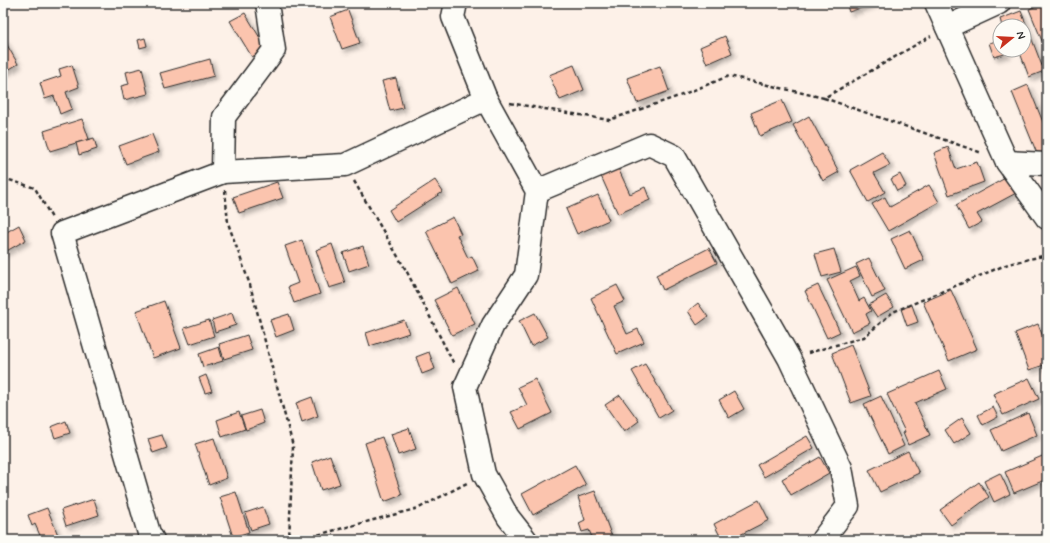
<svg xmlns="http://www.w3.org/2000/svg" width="1050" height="543" font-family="Mynerve,sans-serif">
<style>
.building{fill:#fbc4ae;stroke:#2b2b2b;filter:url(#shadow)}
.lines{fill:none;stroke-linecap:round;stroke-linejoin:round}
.minor-casing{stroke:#2b2b2b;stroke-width:25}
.path{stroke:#2b2b2b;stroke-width:2.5;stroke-dasharray:4 3;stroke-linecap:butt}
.minor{stroke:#fdfcf7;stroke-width:22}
</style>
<defs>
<filter id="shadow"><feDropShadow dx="3.5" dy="3.5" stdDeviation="2" flood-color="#0004"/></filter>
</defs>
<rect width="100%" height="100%" fill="#fdf1e8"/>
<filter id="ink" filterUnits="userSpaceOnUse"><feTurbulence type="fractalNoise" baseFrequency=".025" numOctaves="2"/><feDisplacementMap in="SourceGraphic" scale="8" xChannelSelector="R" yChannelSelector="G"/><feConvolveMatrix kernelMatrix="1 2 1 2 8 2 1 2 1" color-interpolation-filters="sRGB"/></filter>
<g filter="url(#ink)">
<g class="building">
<polygon points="846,3 875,3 849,12"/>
<polygon points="1044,3 1047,3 1047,53 1029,9"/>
<polygon points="348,10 360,43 342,49 330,17"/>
<polygon points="1021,11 1044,71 1029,77 1019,50 1024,50 1024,26 1002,26 1000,19"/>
<polygon points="245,13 266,48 252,57 230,21"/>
<polygon points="725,36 732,53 707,64 700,47"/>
<polygon points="3,38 18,64 3,73"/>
<polygon points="145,38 147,46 140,48 138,40"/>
<polygon points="1000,40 1000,50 1008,50 1008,53 994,57 989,43"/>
<polygon points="210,59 214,76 165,89 160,73"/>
<polygon points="72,65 79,87 66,92 72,109 60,114 54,96 45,99 40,83 61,76 59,69"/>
<polygon points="574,65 584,90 560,100 549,75"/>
<polygon points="660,66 669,91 637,103 627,78"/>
<polygon points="142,68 148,94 124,100 121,86 129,84 126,72"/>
<polygon points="396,78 403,108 390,111 382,81"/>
<polygon points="1028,85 1047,132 1047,152 1038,156 1012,92"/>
<polygon points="782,100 792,122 760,136 751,113"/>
<polygon points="809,116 839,172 823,181 793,125"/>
<polygon points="82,119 89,139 50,151 44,131"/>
<polygon points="152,134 159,152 126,164 119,146"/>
<polygon points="94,138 97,149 79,155 76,143"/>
<polygon points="948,147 956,169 977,162 984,182 949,195 934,153"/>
<polygon points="882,152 890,165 874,173 885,192 868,202 850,170"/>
<polygon points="618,168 630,194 645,187 650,200 618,214 601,176"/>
<polygon points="900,174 906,186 897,191 891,179"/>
<polygon points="1009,176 1018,192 977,214 982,222 969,229 956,205"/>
<polygon points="435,180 443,192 396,222 389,210"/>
<polygon points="277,182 283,198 239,213 233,197"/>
<polygon points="929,185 939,202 888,231 872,204 885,197 890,207"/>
<polygon points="598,195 609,220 577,234 566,209"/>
<polygon points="453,217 461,234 457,235 468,258 472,256 479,271 452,284 426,231"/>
<polygon points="19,225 26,240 3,253 3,234"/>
<polygon points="910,230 924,260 905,269 891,239"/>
<polygon points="302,240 320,294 294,303 288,287 298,283 285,246"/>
<polygon points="332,244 345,283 329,288 316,250"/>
<polygon points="363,246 369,264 349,271 343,253"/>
<polygon points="709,248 717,263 663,290 656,275"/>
<polygon points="834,249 841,272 822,277 815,254"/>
<polygon points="869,258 885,291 872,297 856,264"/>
<polygon points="856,267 860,276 850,281 859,301 864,298 871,311 866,314 870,323 852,332 827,280"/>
<polygon points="1047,284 1047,301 1041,286"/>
<polygon points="617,285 625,301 614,306 627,334 638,329 644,342 617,354 591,298"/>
<polygon points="818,285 840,332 827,338 805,291"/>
<polygon points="458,288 475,324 452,335 434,300"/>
<polygon points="951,290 977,349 949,361 923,302"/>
<polygon points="886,295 894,307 877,317 869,305"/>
<polygon points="164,301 181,348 153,358 136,311"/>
<polygon points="698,303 708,317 697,325 688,311"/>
<polygon points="912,305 918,322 907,326 901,309"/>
<polygon points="232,313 236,325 215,332 212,320"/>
<polygon points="535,313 548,337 531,346 519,321"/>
<polygon points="289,314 294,330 276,337 270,320"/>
<polygon points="209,320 214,336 190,344 184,328"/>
<polygon points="404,320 409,333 370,346 366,333"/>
<polygon points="1038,324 1043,337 1047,336 1047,364 1029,370 1015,333"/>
<polygon points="247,335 252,350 224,359 219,344"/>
<polygon points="851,345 871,396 851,403 832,353"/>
<polygon points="219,347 223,361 203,367 199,354"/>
<polygon points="429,352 435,369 422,374 416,357"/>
<polygon points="645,364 672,410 659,418 632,371"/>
<polygon points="939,371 947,389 915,403 930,435 908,445 903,433 905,432 887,394"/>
<polygon points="206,375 212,391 205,393 199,378"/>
<polygon points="1029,378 1039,399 1003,415 993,394"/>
<polygon points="535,379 552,413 520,429 511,412 527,405 518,387"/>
<polygon points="734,391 744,409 729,418 719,400"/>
<polygon points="620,395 639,421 624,432 605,405"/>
<polygon points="881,396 904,446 888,454 864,404"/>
<polygon points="312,397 318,416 302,422 296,403"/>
<polygon points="993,407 998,417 983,425 978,415"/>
<polygon points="260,410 264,423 246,430 241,416"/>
<polygon points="239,412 245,429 222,437 217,420"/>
<polygon points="1028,413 1037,435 1001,451 991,430"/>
<polygon points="962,418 971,433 954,444 945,430"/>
<polygon points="66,421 70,433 55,438 51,427"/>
<polygon points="409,428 416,449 398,455 391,434"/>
<polygon points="162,435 167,448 153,453 148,439"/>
<polygon points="807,436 814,448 764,477 757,465"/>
<polygon points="382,437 402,495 384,502 365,443"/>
<polygon points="214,438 227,478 209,485 195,444"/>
<polygon points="908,451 919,473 880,492 869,470"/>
<polygon points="1047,454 1047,479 1014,493 1005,472"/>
<polygon points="330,455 340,484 321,490 312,462"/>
<polygon points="820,457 829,473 791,495 782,479"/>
<polygon points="575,465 586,485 533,515 522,494"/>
<polygon points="1000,473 1010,494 994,502 984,481"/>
<polygon points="979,482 989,497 951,525 940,510"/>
<polygon points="595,491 613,540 593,540 589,530 582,532 579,523 585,520 578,497"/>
<polygon points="236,492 249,532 233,537 220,497"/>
<polygon points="94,499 99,515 66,526 61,510"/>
<polygon points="759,500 769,520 730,540 722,540 714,524"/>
<polygon points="263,507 269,524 251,530 245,513"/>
<polygon points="47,508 60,540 42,540 35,524 32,526 28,515"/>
</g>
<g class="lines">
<g class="minor-casing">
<g id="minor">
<polyline points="456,3 453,17 486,99 537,191 526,275 493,325 465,387 484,474 508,517 526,540"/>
<polyline points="936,3 1007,162 1047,218"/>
<polyline points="947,27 999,3"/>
<polyline points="1007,162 1047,164"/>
<polyline points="223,172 224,117 274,50 267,3"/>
<polyline points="537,191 649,144 674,156 789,358 841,468 848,506 822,540"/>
<polyline points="153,540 149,533 62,233 223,172 345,165 486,99"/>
</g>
</g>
<g class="path">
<polyline points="824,98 982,153"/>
<polyline points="510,103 609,120 679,96 729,76 824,98 931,36"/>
<polyline points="3,178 35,188 52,218"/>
<polyline points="354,181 407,272 454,364"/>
<polyline points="225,190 228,223 250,285 293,446 289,540"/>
<polyline points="808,353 864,337 893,312 1008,264 1047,255"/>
<polyline points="123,540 131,538"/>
<polyline points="298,540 419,508 467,483"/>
</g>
<use href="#minor" class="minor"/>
</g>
</g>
<rect width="1050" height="543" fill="none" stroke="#fdfcf7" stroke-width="16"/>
<rect x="8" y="8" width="1034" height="527" fill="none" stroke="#2b2b2b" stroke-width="1.5" filter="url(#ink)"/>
<g transform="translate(1012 38) rotate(72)"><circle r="19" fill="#fdfcf7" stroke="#a9a8a5"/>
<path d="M0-3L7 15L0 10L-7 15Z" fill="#c8321e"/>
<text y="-6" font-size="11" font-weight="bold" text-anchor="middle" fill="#2b2b2b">N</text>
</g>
</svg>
